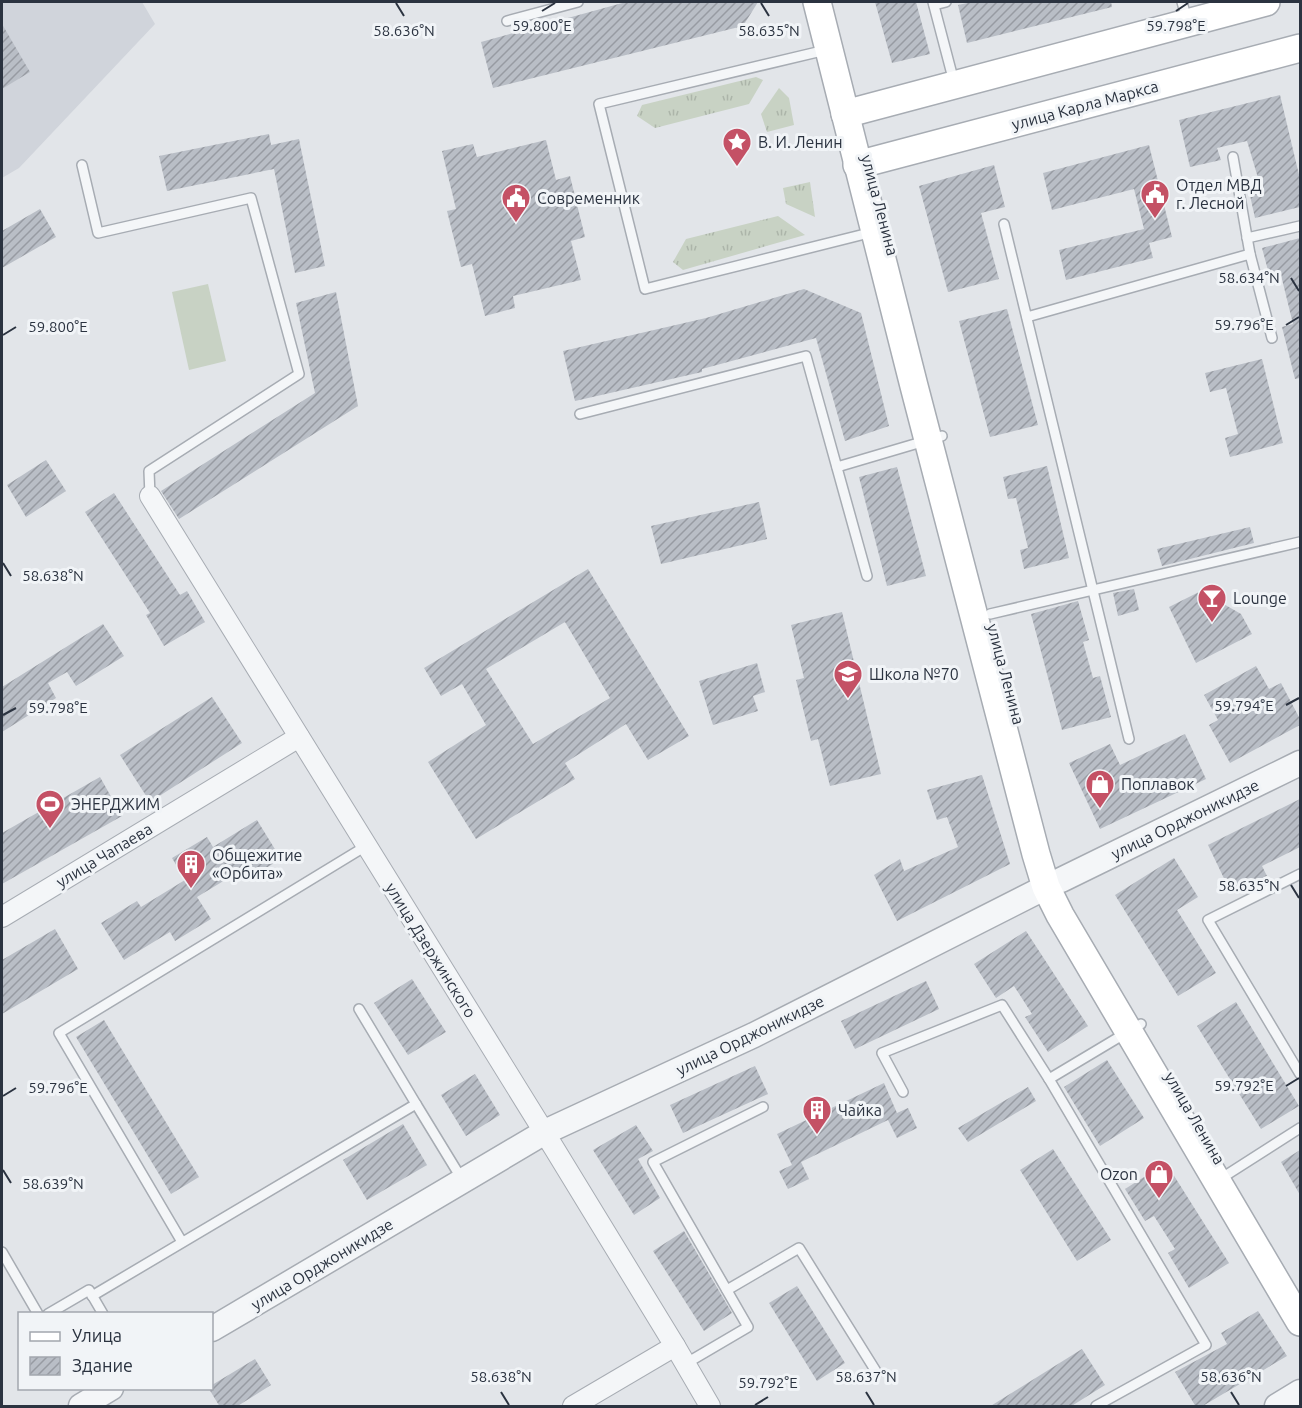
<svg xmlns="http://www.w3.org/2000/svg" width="1302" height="1408" font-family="Ubuntu,sans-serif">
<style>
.built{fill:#d0d4db}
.grass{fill:url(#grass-tufts)}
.green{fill:#c8d2c4}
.building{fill:url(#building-hatch);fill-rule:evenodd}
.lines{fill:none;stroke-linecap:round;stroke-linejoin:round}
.service-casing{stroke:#a7acb3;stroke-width:12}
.minor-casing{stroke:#a7acb3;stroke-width:22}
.tertiary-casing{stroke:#a7acb3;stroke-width:27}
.secondary-casing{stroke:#a7acb3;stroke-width:30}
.service{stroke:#f4f6f8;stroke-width:9}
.minor{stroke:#f4f6f8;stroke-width:20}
.tertiary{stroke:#f4f6f8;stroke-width:24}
.secondary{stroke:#fff;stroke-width:27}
.ticks{fill:none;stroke:#2b3340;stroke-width:2}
.labels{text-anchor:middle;stroke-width:6;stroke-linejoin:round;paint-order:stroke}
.street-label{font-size:16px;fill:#2b3340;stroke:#f1f4f7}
.poi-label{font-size:16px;fill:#2b3340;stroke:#f1f4f7;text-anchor:start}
.ticks-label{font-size:15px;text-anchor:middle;fill:#2b3340;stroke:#f1f4f7;stroke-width:6;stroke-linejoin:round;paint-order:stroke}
</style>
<defs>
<pattern id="grass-tufts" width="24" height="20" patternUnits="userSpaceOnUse" patternTransform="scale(1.5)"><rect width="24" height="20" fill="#c8d2c4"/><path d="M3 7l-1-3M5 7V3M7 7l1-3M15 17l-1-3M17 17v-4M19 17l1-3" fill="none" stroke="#acb5a9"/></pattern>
<pattern id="building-hatch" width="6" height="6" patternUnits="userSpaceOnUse" patternTransform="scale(1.5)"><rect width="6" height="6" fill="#b9bec6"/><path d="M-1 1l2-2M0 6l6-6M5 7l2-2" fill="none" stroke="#979ba2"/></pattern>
</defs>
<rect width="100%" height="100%" fill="#e2e5e9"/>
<polygon class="built" points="2,2 142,2 155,24 19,168 2,178"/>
<g class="grass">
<polygon points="756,77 763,80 749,104 655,128 637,116 642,105"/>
<polygon points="779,88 789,98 794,125 767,132 761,114"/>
<polygon points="810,182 815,217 786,204 783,188"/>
<polygon points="778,216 805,235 683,270 673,262 686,239"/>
</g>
<polygon class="green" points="208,284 226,361 189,370 172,292"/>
<g class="building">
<polygon points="626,2 758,2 743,26 493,88 481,42"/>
<polygon points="875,2 916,2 930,54 892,63"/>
<polygon points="972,2 1111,2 1112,7 967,43 958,5"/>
<polygon points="2,24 30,72 2,89"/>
<polygon points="1280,95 1300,179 1300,207 1255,218 1249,191 1261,188 1247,141 1217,148 1221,160 1190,167 1179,120"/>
<polygon points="269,134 271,145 299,139 325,266 295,273 274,169 167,191 159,156"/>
<polygon points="546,140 556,180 570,176 585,237 571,241 581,280 513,296 515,308 485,316 472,264 461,267 447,211 456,209 442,151 473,144 477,157"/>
<polygon points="1149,145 1172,237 1149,243 1153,258 1066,280 1059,250 1144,229 1134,189 1052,210 1043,173"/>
<polygon points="994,165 1005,207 981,213 999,279 948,292 919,186"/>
<polygon points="40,209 56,237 2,268 2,231"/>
<polygon points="1300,238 1300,378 1295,379 1282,327 1293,324 1280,271 1269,274 1262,248"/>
<polygon points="804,289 861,313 889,426 845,441 816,338 702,369 702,372 575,401 563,351 706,318"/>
<polygon points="336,292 358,406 179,519 161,491 315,393 296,303"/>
<polygon points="1007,309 1038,425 990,437 959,321"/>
<polygon points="1262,359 1283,443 1230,457 1225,438 1238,434 1226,388 1210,392 1205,373"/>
<polygon points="46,460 66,491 26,517 7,485"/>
<polygon points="1047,466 1069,558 1024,569 1020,550 1028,548 1016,498 1008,499 1003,477"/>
<polygon points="897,467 926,576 887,586 859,477"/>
<polygon points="114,493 180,595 187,591 205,622 164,646 146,615 150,613 85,512"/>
<polygon points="759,502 767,539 661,564 651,526"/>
<polygon points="1250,527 1254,543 1162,566 1157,549"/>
<path d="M588,569L689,736L648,760L626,724L565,763L575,779L476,839L428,762L486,725L462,684L441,696L424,668ZM565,622L610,698L533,744L486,669Z"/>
<polygon points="1134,589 1139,610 1118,616 1113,593"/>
<polygon points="1201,591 1241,614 1252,634 1196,663 1169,607"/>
<polygon points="1078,601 1089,640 1083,642 1093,678 1100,676 1111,717 1062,730 1031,614"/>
<polygon points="842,612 881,774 830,786 818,739 811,741 796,680 804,678 791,625"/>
<polygon points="103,624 124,656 76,686 67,672 48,683 56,698 2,732 2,687"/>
<polygon points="757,663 765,692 753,696 758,711 713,725 699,681"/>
<polygon points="1256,666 1269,689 1281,683 1300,719 1300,725 1230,763 1209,725 1218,720 1204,695"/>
<polygon points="212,697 242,743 150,802 120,755"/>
<polygon points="1185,734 1206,779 1100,829 1069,763 1110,744 1120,765"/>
<polygon points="982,775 1010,864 897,921 874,875 900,859 904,871 958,847 947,817 937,820 927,790"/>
<polygon points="100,777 122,816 2,884 2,833"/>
<polygon points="1300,799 1300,847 1262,866 1267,876 1231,893 1208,845"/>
<polygon points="257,820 281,859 246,880 240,871 197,897 211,919 175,941 170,932 124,960 101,923 137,901 141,907 185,880 172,858 207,837 213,847"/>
<polygon points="1174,858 1198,897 1177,910 1216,973 1178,996 1115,895"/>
<polygon points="55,929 78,969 2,1014 2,960"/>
<polygon points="1026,931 1088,1026 1048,1052 1025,1017 1032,1014 1014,986 996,998 974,964"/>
<polygon points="412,979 446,1032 408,1055 374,1003"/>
<polygon points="926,981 939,1009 855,1049 841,1021"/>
<polygon points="1236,1002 1299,1106 1261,1129 1197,1026"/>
<polygon points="104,1020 199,1177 171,1194 76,1037"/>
<polygon points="1107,1060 1144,1118 1100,1146 1064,1087"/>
<polygon points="755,1066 768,1094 683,1133 670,1105"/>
<polygon points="475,1074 500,1115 466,1136 441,1095"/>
<polygon points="884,1083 897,1113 908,1108 917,1128 897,1138 888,1120 801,1162 809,1179 788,1189 779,1171 792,1165 777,1134"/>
<polygon points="1028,1087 1036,1101 968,1142 958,1128"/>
<polygon points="403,1124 427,1165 367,1200 343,1160"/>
<polygon points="636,1125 653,1151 638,1159 660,1198 634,1215 593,1150"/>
<polygon points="1053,1149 1111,1240 1077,1261 1020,1170"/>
<polygon points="1300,1150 1300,1195 1281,1162"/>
<polygon points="1166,1163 1229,1263 1189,1288 1168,1253 1175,1249 1154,1216 1145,1221 1125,1189"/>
<polygon points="684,1231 732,1313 704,1331 653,1251"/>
<polygon points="797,1286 845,1363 817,1381 769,1303"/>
<polygon points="1258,1311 1287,1356 1201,1407 1196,1407 1175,1372 1227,1344 1221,1333"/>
<polygon points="1082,1349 1105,1385 1070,1407 989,1407"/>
<polygon points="255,1359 271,1385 236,1407 220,1407 209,1389 212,1389 212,1385"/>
</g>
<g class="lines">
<g class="service-casing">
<g id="service">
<polyline points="933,2 954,82"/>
<polyline points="1182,2 1187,20"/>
<polyline points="934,5 946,2"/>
<polyline points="507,21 578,2"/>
<polyline points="826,50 599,104 645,289 873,232"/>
<polyline points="1233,157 1250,254"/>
<polyline points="82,165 98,233 251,198 299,374 149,471 150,496"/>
<polyline points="1004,224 1129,739"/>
<polyline points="1247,238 1300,226"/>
<polyline points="1027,317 1250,254 1272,338"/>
<polyline points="580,414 806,356 867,576"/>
<polyline points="837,467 942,436"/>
<polyline points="990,614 1300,542"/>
<polyline points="1300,874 1208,920 1300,1074"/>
<polyline points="1049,1079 1206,1345 1096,1406"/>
<polyline points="903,1092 882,1053 1002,1005 1049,1079 1141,1024"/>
<polyline points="416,1104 463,1181"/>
<polyline points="1228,1174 1300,1128"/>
<polyline points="182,1242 59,1033 366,846"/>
<polyline points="2,1252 38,1314"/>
<polyline points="727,1290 799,1248 877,1373"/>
<polyline points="92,1296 416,1104 359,1009"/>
<polyline points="48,1314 89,1290 103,1314"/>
<polyline points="685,1364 748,1327 653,1162 763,1107"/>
</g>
</g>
<g class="minor-casing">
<g id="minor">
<polyline points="150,496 554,1148 675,1346 710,1406"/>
<polyline points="2,917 299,737"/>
<polyline points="573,1406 675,1346"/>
</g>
</g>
<g class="tertiary-casing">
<g id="tertiary">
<polyline points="1061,880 1300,763"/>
<polyline points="212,1329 545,1132 754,1035 1046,887"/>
<polyline points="81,1406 111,1388"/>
<polyline points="1277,1406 1300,1392"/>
</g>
</g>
<g class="secondary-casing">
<g id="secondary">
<polyline points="817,2 914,386 1036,854 1046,887 1060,915 1300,1322"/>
<polyline points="845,114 1266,2"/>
<polyline points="857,165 1300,48"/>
</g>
</g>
<use href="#service" class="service"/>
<use href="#minor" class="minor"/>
<use href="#tertiary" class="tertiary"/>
<use href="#secondary" class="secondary"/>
</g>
<path class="ticks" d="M396,3L404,16M761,3L769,16M542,11L555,3M1176,11L1188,3M1291,278L1299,291M1286,325L1299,317M3,335L16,327M3,563L11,576M1286,705L1299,698M3,715L16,708M1291,885L1299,898M1286,1086L1299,1078M3,1096L16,1088M3,1170L11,1183M501,1392L509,1405M866,1392L874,1405M1231,1392L1239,1405M755,1405L768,1397"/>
<defs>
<g id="sight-pin" transform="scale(1.5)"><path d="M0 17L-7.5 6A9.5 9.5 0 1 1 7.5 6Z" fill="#c45165" stroke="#f1f4f7"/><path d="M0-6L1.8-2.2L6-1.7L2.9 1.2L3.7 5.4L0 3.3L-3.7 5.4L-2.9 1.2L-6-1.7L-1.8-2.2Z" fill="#fff"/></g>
<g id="civic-pin" transform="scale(1.5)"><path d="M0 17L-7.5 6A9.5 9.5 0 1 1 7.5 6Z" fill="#c45165" stroke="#f1f4f7"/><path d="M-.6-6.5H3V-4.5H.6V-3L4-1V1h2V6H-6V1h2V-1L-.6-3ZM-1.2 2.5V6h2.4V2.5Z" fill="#fff"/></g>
<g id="bar-pin" transform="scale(1.5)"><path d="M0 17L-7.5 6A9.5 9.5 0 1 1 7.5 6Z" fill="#c45165" stroke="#f1f4f7"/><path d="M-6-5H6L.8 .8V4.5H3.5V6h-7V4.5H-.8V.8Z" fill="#fff"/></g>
<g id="school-pin" transform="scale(1.5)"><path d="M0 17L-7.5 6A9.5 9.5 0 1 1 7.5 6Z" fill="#c45165" stroke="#f1f4f7"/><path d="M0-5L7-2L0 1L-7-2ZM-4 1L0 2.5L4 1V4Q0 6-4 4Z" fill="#fff"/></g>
<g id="shop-pin" transform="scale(1.5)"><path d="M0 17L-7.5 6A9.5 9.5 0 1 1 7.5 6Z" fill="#c45165" stroke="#f1f4f7"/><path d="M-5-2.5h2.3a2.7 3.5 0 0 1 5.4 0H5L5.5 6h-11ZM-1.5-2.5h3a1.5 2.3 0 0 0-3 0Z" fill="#fff"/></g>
<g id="stadium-pin" transform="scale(1.5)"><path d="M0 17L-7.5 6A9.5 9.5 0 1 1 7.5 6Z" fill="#c45165" stroke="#f1f4f7"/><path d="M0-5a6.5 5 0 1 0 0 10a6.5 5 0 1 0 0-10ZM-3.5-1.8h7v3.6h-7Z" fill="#fff"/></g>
<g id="building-pin" transform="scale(1.5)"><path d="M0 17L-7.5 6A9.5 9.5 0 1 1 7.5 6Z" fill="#c45165" stroke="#f1f4f7"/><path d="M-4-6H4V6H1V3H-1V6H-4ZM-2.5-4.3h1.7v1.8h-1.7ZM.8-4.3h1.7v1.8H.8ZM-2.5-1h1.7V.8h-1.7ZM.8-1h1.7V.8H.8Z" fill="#fff"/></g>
</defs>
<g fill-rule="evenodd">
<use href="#sight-pin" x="737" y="142"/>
<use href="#civic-pin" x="1155" y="194"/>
<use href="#civic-pin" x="516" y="198"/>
<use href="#bar-pin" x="1212" y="598"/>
<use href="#school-pin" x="848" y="674"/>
<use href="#shop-pin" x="1100" y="784"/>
<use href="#stadium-pin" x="50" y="804"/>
<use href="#building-pin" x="191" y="864"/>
<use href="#building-pin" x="817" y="1110"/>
<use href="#shop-pin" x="1159" y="1174"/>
</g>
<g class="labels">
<g class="street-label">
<text transform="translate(1085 105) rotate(-15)" y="6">улица Карла Маркса</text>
<text transform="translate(880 205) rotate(75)" y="6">улица Ленина</text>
<text transform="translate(1006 674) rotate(75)" y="6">улица Ленина</text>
<text transform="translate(1185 819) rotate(-26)" y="6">улица Орджоникидзе</text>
<text transform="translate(104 855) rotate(-31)" y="6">улица Чапаева</text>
<text transform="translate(431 950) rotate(58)" y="6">улица Дзержинского</text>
<text transform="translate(750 1035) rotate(-26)" y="6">улица Орджоникидзе</text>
<text transform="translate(1195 1118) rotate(60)" y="6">улица Ленина</text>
<text transform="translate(322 1264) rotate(-31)" y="6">улица Орджоникидзе</text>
</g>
<g class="poi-label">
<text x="758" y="148">В. И. Ленин</text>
<text x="1176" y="191">Отдел МВД<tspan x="1176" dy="18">г. Лесной</tspan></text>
<text x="537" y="204">Современник</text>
<text x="1233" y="604">Lounge</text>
<text x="869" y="680">Школа №70</text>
<text x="1121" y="790">Поплавок</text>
<text x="71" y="810">ЭНЕРДЖИМ</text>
<text x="212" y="861">Общежитие<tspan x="212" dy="18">«Орбита»</tspan></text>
<text x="838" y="1116">Чайка</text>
<text x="1138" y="1180" text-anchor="end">Ozon</text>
</g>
</g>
<g class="ticks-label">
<text x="542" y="31">59.800°E</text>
<text x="1176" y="31">59.798°E</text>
<text x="404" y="36">58.636°N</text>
<text x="769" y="36">58.635°N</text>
<text x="1249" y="283">58.634°N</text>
<text x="1244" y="330">59.796°E</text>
<text x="58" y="332">59.800°E</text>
<text x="53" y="581">58.638°N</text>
<text x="1244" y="711">59.794°E</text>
<text x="58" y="713">59.798°E</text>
<text x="1249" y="891">58.635°N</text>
<text x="1244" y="1091">59.792°E</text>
<text x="58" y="1093">59.796°E</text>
<text x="53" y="1189">58.639°N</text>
<text x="501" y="1382">58.638°N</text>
<text x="866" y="1382">58.637°N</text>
<text x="1231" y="1382">58.636°N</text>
<text x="768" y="1388">59.792°E</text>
</g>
<rect width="1302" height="1408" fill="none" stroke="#2b3340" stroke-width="6"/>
<rect x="18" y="1312" width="195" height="78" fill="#f1f4f7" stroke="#a2a7ae" stroke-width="1.5"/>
<rect x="30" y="1332" width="30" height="9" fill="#ffffff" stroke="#a2a7ae" stroke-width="1.5"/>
<text x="72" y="1342" font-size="18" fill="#2b3340">Улица</text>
<rect x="30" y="1357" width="30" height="18" fill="url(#building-hatch)" stroke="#a2a7ae" stroke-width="1.5"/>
<text x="72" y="1372" font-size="18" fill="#2b3340">Здание</text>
</svg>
